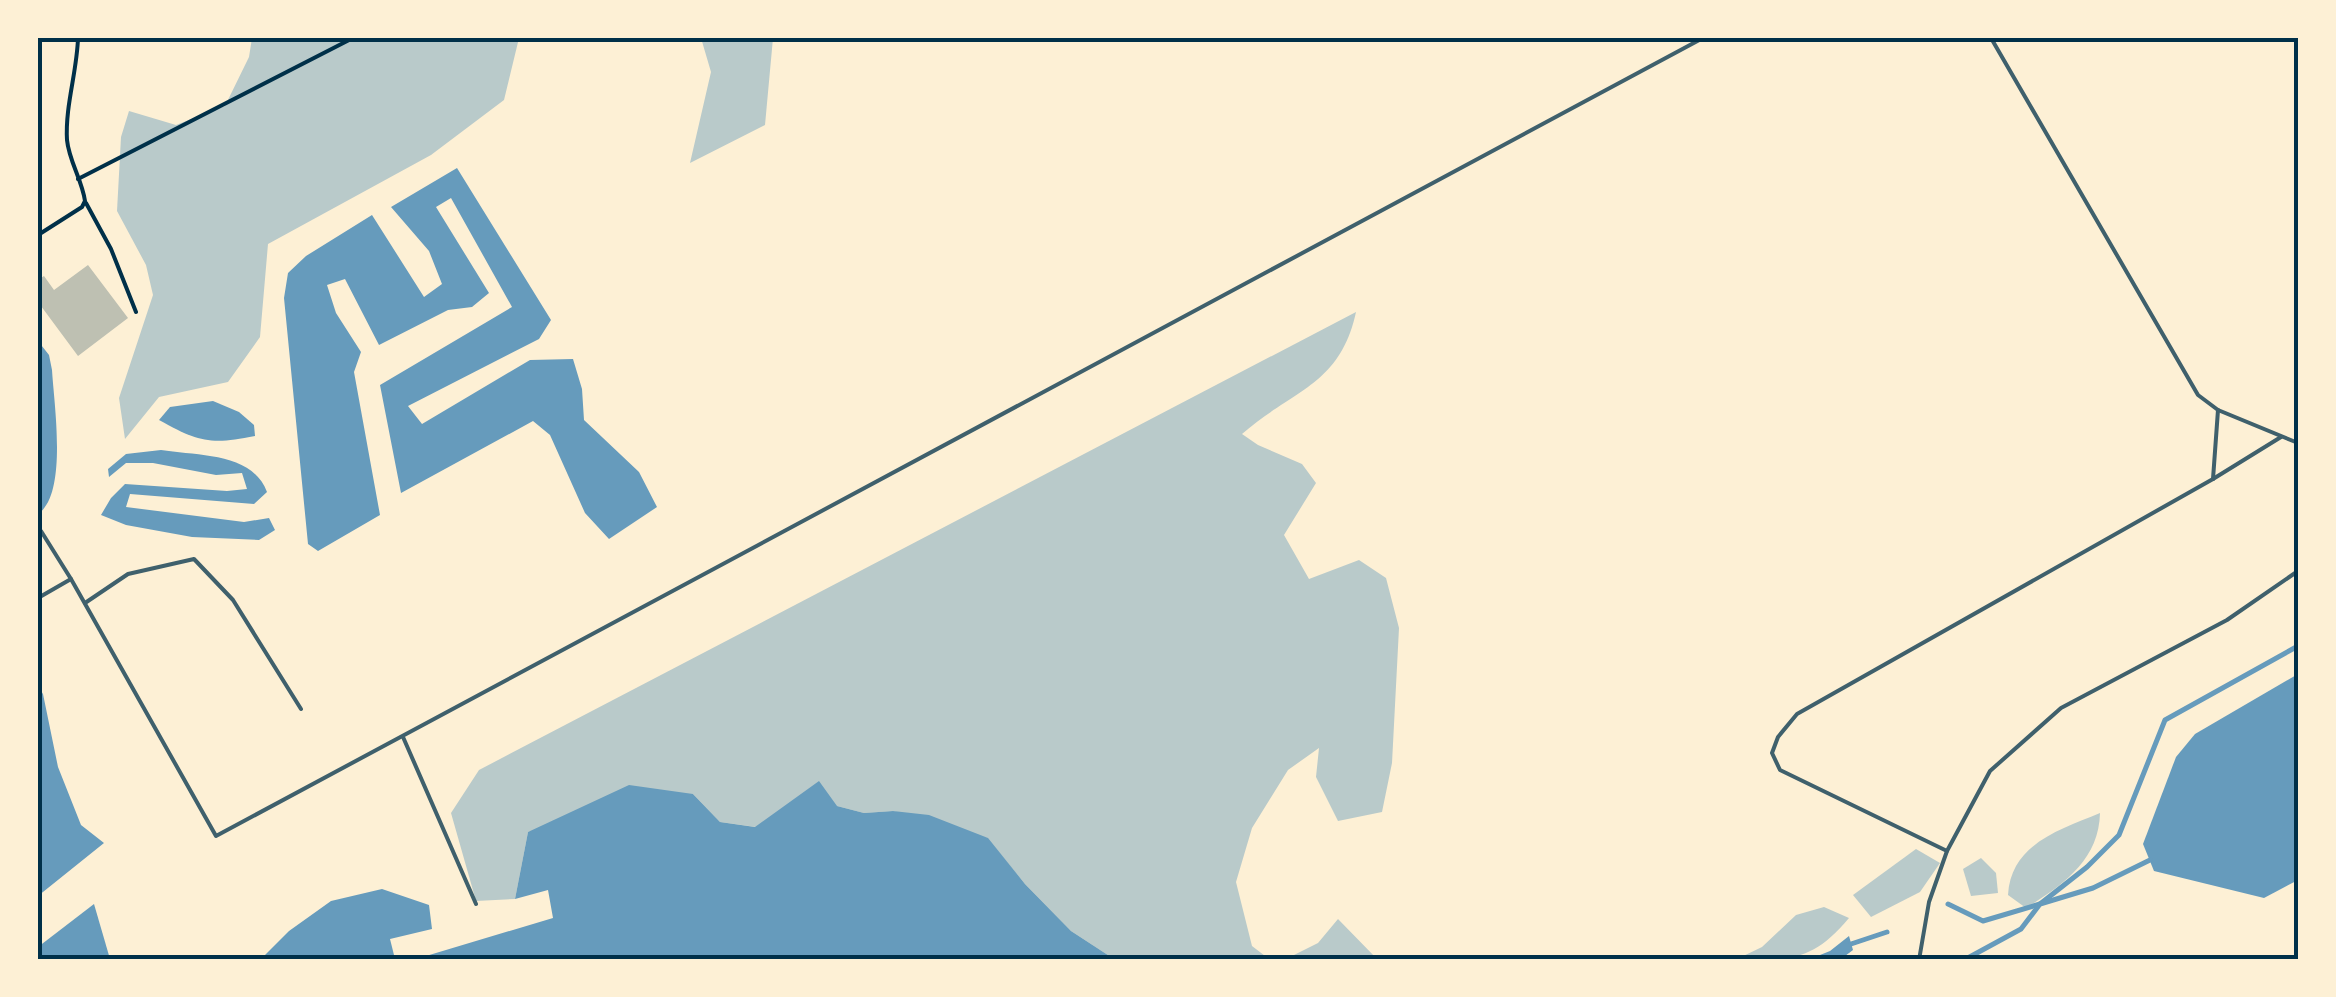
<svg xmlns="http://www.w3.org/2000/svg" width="2336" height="997" font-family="'Public Sans',sans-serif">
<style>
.green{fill:#b9caca}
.water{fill:#669bbc}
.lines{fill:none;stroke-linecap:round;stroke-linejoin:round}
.stream{stroke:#669bbc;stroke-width:5}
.building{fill:#bec0b2}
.path{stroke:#003049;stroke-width:4}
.service{stroke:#3f606c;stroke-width:4}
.neatline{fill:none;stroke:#003049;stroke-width:4}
</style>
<rect width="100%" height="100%" fill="#fdf0d5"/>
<g class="green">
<polygon points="252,38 519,38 504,100 431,155 268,244 260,337 228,382 159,397 125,439 119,398 153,295 146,265 117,211 121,137 129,111 176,125 225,106 249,57"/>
<polygon points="701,38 773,38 765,125 690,163 711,72"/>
<path d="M1356,312C1340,386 1292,390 1242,434L1258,445L1302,464L1316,483L1284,535L1309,579L1359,560L1386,578L1399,628L1392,763L1382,812L1338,821L1316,777L1319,748L1288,770L1252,828L1236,882L1252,946L1269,959H1114L1071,931L1025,884L987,838L893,811L864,813L837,806L756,827L720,822L693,794L528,832L515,899L476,901L451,813L479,770Z"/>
<path d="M2100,813C2099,860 2063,885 2026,908L2008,895C2011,844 2059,830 2100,813Z"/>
<polygon points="1916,849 1940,863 1920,892 1871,917 1853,895"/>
<polygon points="1981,858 1996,873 1998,893 1971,896 1963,869"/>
<path d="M1824,907L1849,918C1812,962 1790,960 1737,959L1762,947L1796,915Z"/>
<polygon points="1338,919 1377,959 1286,959 1318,943"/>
</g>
<g class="water">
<polygon points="457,168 551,320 539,339 408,406 422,424 530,360 573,359 582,389 584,420 639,472 657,507 609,539 585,513 550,435 533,421 401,493 380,385 512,307 451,198 436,207 489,293 472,307 448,310 379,345 345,279 327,285 336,313 361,352 354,372 380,515 318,551 308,544 284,298 288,273 306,256 372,215 424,297 442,284 429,251 391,207"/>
<path d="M38,341L49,355L52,370C54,404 68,494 38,514Z"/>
<path d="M213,401L239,412L254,425L255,436C211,445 198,442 159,420L170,407Z"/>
<path d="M161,450C198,456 252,452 267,492L254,504L130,494L126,507L244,522L269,518L275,530L259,540L192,537L126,525L101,515L111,498L125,484L227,491L247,489L242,473L216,475L153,463H126L109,477L108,469L126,454Z"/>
<polygon points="2298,674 2298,880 2264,898 2154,871 2143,844 2176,757 2195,734"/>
<polygon points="38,686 43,694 58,767 81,825 104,843 38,896"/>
<polygon points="819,781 837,806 864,813 893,811 929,815 988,838 1025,884 1071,931 1114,959 416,959 553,918 548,890 515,899 528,832 629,785 693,794 720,822 755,827"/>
<polygon points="382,889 429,905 432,929 390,939 395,959 261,959 289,931 331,901"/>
<polygon points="94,904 110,959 38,959 38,947"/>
<polygon points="1849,936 1853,950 1841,959 1810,959 1830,951"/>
</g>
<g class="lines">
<g class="stream">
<polyline points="1948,904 1983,921 2040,904 2087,867 2119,835 2165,720 2298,646"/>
<polyline points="1851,944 1887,932"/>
<polyline points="1964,960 2021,929 2040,904 2093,888 2150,860"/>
</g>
</g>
<polygon class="building" points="88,265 128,318 78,356 38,302 38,280 44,276 54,290"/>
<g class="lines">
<g class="path">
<polyline points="78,179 353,38"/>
<polyline points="86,203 111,249 136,312"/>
<path d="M38,235L82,207L85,201C82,180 69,161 67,140C65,106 77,72 78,38"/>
</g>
<g class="service">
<polyline points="1991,38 2198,395 2218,410 2298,443"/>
<polyline points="2213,479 2218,410"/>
<polyline points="38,533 41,531 71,579 216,836 1703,38"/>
<polyline points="38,598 71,579"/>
<polyline points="85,603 128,574 194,559 233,600 301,709"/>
<polyline points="403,737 476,904"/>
<polyline points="1947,851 1780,770 1772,753 1778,737 1797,714 2213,479 2281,437"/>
<polyline points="1919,960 1929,902 1947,851 1990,771 2061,708 2227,620 2298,571"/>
</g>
</g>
<rect width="2336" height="997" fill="none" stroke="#fdf0d5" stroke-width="80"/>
<rect x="40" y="40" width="2256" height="917" class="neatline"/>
</svg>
